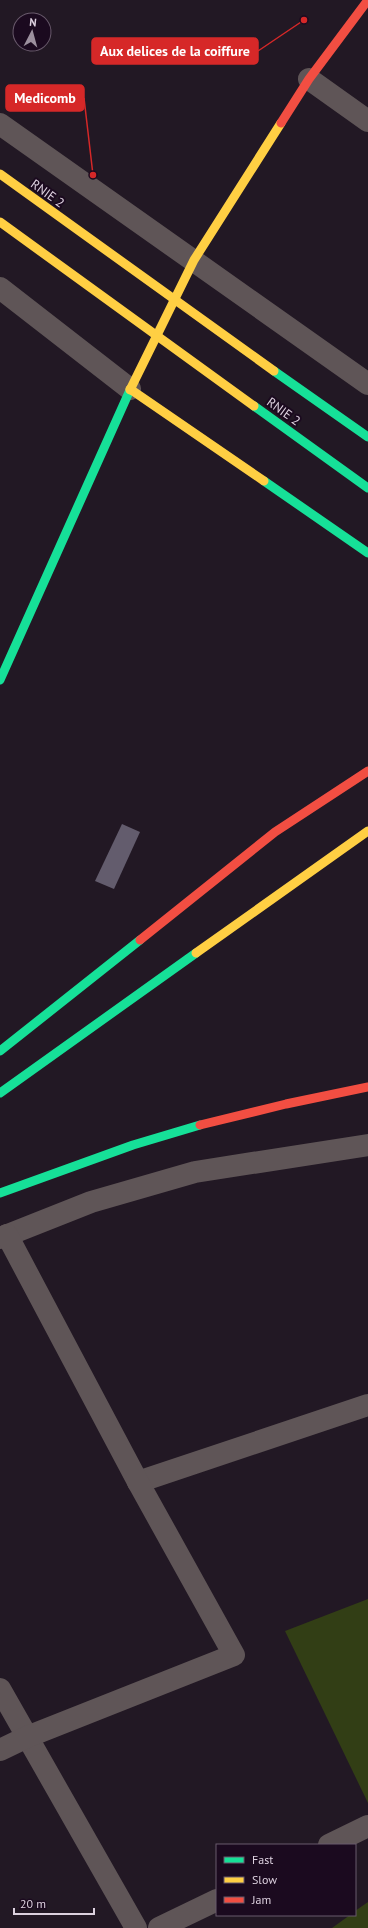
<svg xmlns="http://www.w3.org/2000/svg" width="368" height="1928" font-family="'PT Sans',sans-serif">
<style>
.green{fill:#323e15}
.building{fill:#635c6d}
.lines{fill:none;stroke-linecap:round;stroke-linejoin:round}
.street{stroke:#5f5557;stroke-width:22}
.fast{stroke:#16e098;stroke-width:9}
.slow{stroke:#ffcf43;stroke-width:9}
.jam{stroke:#f24e42;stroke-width:9}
.labels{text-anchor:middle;stroke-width:4;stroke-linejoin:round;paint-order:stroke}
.street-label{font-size:13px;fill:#ddd1df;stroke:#1b0a1f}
.leader{fill:none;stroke:#d62828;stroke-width:1.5}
.callout-dot{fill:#d62828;stroke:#1b0a1f;stroke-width:1.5}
.callout{fill:#d62828;stroke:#d62828;stroke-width:1.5}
.callout-label{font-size:14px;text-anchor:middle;font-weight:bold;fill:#fff}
</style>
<rect width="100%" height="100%" fill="#221824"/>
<g class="green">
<polygon points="368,1599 368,1803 285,1631"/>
<polygon points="368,1902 368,1928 332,1928 350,1915 355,1915 355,1911"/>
</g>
<polygon class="building" points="122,824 140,832 114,889 95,881"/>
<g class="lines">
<g class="street">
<polyline points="309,79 368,121"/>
<polyline points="0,124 368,384"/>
<polyline points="0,288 130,389"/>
<polyline points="0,1238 91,1202 195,1172 368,1145"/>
<polyline points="138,1482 368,1405"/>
<polyline points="0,1689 136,1928"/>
<polyline points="0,1750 27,1737 234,1655 138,1482 7,1235"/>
<polyline points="329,1845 368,1826"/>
<polyline points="159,1928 217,1900"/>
</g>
<g class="fast">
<polyline points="274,371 368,437"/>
<polyline points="254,406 368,488"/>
<polyline points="264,481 368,553"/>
<polyline points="0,680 130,390"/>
<polyline points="0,1051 140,940"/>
<polyline points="0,1093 196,953"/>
<polyline points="0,1193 133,1145 200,1125"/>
</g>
<g class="slow">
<polyline points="0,174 274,371"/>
<polyline points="0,222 254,406"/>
<polyline points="130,389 264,481"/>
<polyline points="130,390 194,260 281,123"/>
<polyline points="196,953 368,831"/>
</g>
<g class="jam">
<polyline points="281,123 309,79 368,0"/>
<polyline points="140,940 275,832 368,771"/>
<polyline points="200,1125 286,1104 368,1087"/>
</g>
</g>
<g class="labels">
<g class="street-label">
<text transform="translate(48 193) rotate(36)" y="5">RNIE 2</text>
<text transform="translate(284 411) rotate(36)" y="5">RNIE 2</text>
</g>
</g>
<path class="leader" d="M304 20L258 51M93 175L84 98"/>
<g class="callout-dot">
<circle cx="304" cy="20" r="4"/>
<circle cx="93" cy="175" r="4"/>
</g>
<g class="callout">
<rect x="92" y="38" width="166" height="26" rx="4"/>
<rect x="6" y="85" width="78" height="26" rx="4"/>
</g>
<g class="callout-label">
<text x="175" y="56">Aux delices de la coiffure</text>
<text x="45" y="103">Medicomb</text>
</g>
<rect x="216" y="1844" width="140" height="72" fill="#1b0a1f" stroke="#695a6c"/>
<rect x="224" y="1857" width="20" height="6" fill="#16e098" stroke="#695a6c"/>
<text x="252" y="1864" font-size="12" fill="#ddd1df">Fast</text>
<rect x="224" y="1877" width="20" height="6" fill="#ffcf43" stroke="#695a6c"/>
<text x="252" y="1884" font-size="12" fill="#ddd1df">Slow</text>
<rect x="224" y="1897" width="20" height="6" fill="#f24e42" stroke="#695a6c"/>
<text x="252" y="1904" font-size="12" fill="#ddd1df">Jam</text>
<g transform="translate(32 32) rotate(6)"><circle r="19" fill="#1b0a1f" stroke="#695a6c"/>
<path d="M0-3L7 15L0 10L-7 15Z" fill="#9c909e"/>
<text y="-6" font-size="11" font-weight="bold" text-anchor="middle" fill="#ddd1df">N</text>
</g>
<path d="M14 1908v6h80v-6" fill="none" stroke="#ddd1df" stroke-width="2"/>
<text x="20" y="1908" font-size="12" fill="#ddd1df" stroke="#1b0a1f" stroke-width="3" paint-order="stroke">20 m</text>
</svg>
